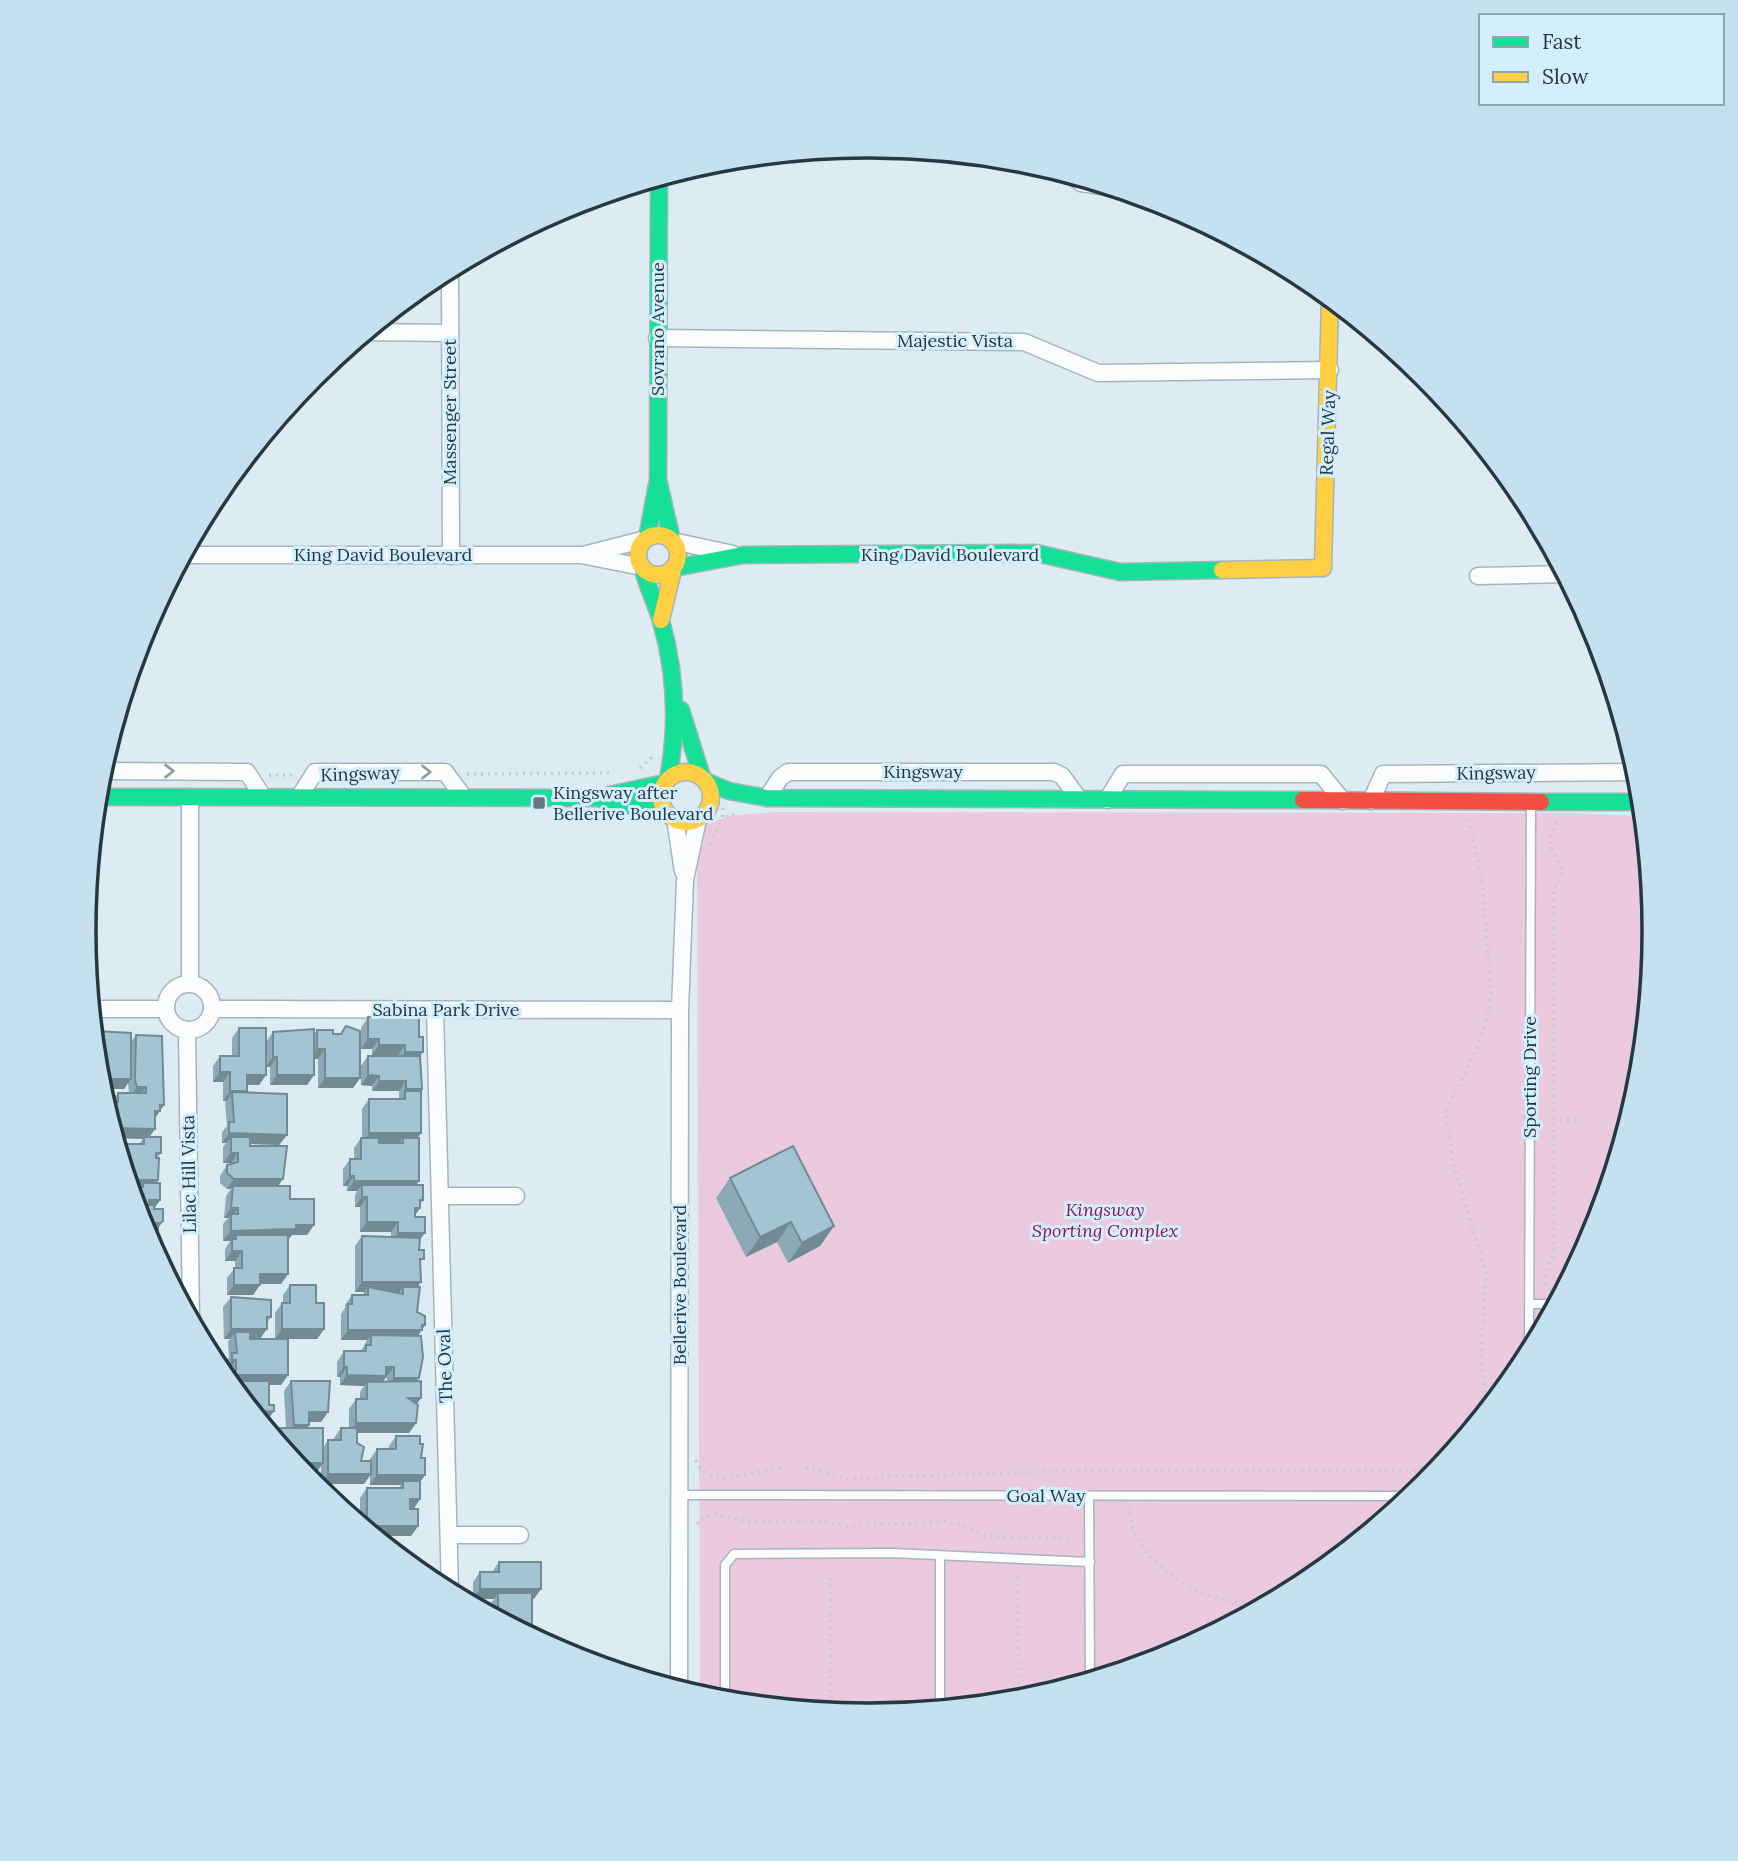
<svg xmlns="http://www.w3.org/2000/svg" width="1738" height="1861" font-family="Lora,serif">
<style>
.green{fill:#ebc9de}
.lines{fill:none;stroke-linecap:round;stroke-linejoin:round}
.lane-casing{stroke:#a6b5bd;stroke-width:11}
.street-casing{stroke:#a6b5bd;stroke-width:19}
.fast-casing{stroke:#a6b5bd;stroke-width:19}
.slow-casing{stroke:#a6b5bd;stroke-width:19}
.jam-casing{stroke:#a6b5bd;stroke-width:19}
.path{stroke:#c5cccf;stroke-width:3.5;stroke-dasharray:2 5;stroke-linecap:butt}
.lane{stroke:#fafcfd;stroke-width:8}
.street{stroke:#fafcfd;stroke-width:16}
.fast{stroke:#16e098;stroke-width:16}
.slow{stroke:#ffcf43;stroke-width:16}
.jam{stroke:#f24e42;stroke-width:16}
.wall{fill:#8ca9b5;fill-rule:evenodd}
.shaded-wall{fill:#728a94}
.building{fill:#a3c5d3;stroke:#728a94;stroke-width:2}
.oneway{stroke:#909a9f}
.poi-dot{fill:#66777f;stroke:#d3effd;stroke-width:2.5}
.labels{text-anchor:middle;stroke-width:6;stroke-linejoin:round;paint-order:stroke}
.street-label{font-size:18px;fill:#263841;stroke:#d3effd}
.poi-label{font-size:18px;fill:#263841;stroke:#d3effd;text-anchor:start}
.park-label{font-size:18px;font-style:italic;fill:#90125d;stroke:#d3effd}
.rim{fill:none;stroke:#263841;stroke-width:3.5}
</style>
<rect width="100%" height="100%" fill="#ddecf3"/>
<polygon class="green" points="776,812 1565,813 1643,816 1654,931 1639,1084 1594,1231 1521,1367 1424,1486 1305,1583 1169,1656 1022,1700 869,1715 715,1700 700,1696 697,829 728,816"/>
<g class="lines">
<g class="lane-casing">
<g id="lane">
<polyline points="1530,1304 1555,1304"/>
<polyline points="1529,1352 1531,802"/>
<polyline points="680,1495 1412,1496"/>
<polyline points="1089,1496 1090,1680"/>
<polyline points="940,1556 940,1708"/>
<polyline points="725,1701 725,1565 734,1554 892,1553 1090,1562"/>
</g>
</g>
<g class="street-casing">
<g id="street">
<polyline points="1072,176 1081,183 1108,187"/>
<polyline points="450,269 451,556"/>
<polyline points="366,332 450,333"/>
<polyline points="657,338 1024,342 1098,373 1330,370"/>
<polyline points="673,541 733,554"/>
<polyline points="587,554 646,539"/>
<polyline points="184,555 581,555 642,567"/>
<polyline points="1478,576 1564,574"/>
<polyline points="101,771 247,772 263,797"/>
<polyline points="190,797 190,983"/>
<polyline points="299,797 315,772 445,772 463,796"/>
<polyline points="767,798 780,778 788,772 1054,772 1062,776 1079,799"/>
<polyline points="1107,800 1123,774 1321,774 1343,801"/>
<polyline points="1371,801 1383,774 1637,772"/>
<polyline points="675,819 683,871"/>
<circle cx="189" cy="1007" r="23"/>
<polyline points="92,1009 165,1009"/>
<polyline points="212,1009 680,1010"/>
<polyline points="435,1010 450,1592"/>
<polyline points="187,1030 191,1319"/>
<polyline points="440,1196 516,1196"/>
<polyline points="450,1535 520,1535"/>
<polyline points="679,1689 680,1010 685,880 698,819"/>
</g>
</g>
<g class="fast-casing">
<g id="fast">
<polyline points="659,178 658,480 672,540"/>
<polyline points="647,538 657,485"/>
<polyline points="674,568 743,555 1036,553 1120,572 1222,570"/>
<path d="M643,569C647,587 656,603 661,621C676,673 678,726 668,779"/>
<polyline points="681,710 702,777"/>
<polyline points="707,782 729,791 767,798 1303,800"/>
<polyline points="609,795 665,783"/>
<polyline points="97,797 597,798 667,814"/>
<polyline points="1541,802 1641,802"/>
</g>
</g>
<g class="slow-casing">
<g id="slow">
<circle cx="658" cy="555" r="20"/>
<polyline points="1222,570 1323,568 1330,299"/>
<polyline points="661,620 673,570"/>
<circle cx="686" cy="797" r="25"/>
</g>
</g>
<g class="jam-casing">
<polyline id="jam" points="1303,800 1541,802"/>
</g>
<g class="path">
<polyline points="640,768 652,757"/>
<polyline points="467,774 613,773"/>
<polyline points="269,775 293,775"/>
<polyline points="723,808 722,818 739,813"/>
<polyline points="1469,819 1482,879 1491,993 1488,1014 1478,1046 1446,1111 1453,1163 1486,1272 1481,1356 1487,1409"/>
<polyline points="710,844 722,819"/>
<polyline points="1553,1120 1588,1120"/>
<path d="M1551,1290C1541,1281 1547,1266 1553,1256L1554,890L1564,870C1551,851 1543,840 1559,819"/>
<path d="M696,1460C708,1494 758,1468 783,1468"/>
<polyline points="806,1467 845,1478 858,1478 1098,1470 1414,1470 1445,1461"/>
<path d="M1128,1506C1131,1516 1132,1529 1137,1537C1158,1577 1220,1612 1265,1600C1284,1595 1302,1581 1318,1572"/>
<polyline points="697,1524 704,1516 716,1514 750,1522 819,1521 844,1526 945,1522 967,1527 984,1536 1075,1539"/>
<polyline points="1018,1577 1019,1701"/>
<polyline points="831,1578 831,1712"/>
</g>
<use href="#lane" class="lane"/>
<use href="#street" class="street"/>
<use href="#fast" class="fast"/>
<use href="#slow" class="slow"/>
<use href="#jam" class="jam"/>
</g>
<g class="wall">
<path d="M368,1017L420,1056V1091L416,1185L420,1208L415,1215L420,1241V1263L417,1312L425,1325L418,1336L416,1381L421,1398L416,1404V1423L409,1433H357V1443L361,1461H370V1459L377,1449H389V1446L396,1436L421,1458L425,1475L420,1482V1499L414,1509L418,1526L411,1536H375L360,1523V1498L367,1488H398L401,1485H370V1475L364,1484H323L321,1481V1465L316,1473H311L309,1480L267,1429L275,1432L277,1428H286L284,1391L291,1381L328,1412L321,1422H309V1425L307,1428L323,1448L328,1440H334V1438L341,1428H349V1409L356,1399H360V1392L364,1386L340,1385V1377H337V1362L344,1351H361L367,1340H341V1314L345,1308V1305L352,1295H363L364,1292H355V1246L362,1236L391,1237V1232H360V1207H355V1195L357,1191H347V1186H343V1169L350,1159H354V1148L361,1138H362V1109L369,1099H399V1091H372V1086L361,1085V1066L368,1056H398V1055H372V1049H361V1028ZM386,1377H387V1382H382Z"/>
<polygon points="346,1026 360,1078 353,1088 318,1088 318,1059 314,1059 314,1075 307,1085 270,1085 270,1067 266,1067 266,1075 259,1085 247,1085 246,1093 287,1135 279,1145 250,1144 250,1146 278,1186 314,1225 307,1235 292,1235 288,1239 288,1274 281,1284 260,1284 253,1295 227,1295 227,1278 235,1268 235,1261 225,1261 225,1249 230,1241 223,1241 223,1224 228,1218 224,1218 226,1196 231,1189 227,1189 220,1183 220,1176 227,1165 231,1163 223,1163 223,1147 226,1143 222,1143 222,1132 227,1126 225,1102 227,1101 223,1101 223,1082 213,1082 213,1066 220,1056 232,1056 232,1038 239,1028 266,1042 273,1032 314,1035 317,1030 333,1034 340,1034"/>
<polygon points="96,1031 131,1033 131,1042 136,1035 162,1036 164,1105 155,1118 155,1129 149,1137 161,1137 161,1153 157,1158 159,1158 158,1180 156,1183 160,1183 160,1200 154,1209 163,1209 163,1221 158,1228 158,1253 165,1258 164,1265 163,1267 144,1231 117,1144 139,1144 143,1139 116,1138 105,1102 111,1102 118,1093 129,1093 128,1083 124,1089 102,1089 102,1080 99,1080 94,1033"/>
<polygon points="730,1178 834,1226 820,1246 788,1263 777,1242 746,1257 716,1198"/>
<polygon points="290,1285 316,1303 324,1329 317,1339 288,1339 288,1375 281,1385 269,1385 267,1421 261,1422 228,1381 229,1381 229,1370 225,1370 225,1363 229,1357 228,1342 230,1339 224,1339 223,1307 231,1297 271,1317 267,1323 260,1339 275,1339 275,1313 282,1303 283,1303 283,1295"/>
<polygon points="499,1562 534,1599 532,1599 532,1626 527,1633 482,1609 491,1609 491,1603 494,1599 473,1599 473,1582 480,1572 492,1572"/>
</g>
<g class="shaded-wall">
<polygon points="368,1039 379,1039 372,1049 361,1049"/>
<polygon points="379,1045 405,1045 398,1055 372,1055"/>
<polygon points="317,1049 325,1049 318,1059 310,1059"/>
<polygon points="96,1052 102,1052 97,1060"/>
<polygon points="405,1052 423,1052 416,1062 398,1062"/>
<polygon points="273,1057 277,1057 270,1067 266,1067"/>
<polygon points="102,1070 109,1070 102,1080 99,1080 98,1076"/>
<polygon points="220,1072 230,1072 223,1082 213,1082"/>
<polygon points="247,1075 266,1075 259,1085 240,1085"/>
<polygon points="277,1075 314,1075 307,1085 270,1085"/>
<polygon points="368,1075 379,1076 372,1086 361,1085"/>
<polygon points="325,1078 360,1078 353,1088 318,1088"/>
<polygon points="109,1079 131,1079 124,1089 102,1089"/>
<polygon points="379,1081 406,1081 399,1091 372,1091"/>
<polygon points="137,1087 146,1087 139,1097 130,1097"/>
<polygon points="406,1089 422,1089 415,1099 405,1091 399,1099"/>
<polygon points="230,1091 247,1091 240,1101 232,1092 227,1101 223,1101"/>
<polygon points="160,1105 164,1105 153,1121 155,1111"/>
<polygon points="113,1128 155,1129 148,1139 144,1137 143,1139 116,1138"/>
<polygon points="229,1133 287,1135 279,1145 231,1143 231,1137 226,1143 222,1143"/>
<polygon points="369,1133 421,1133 414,1143 403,1138 399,1143 362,1143"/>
<polygon points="231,1153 238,1153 231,1163 223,1163"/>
<polygon points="350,1176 354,1176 347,1186 343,1186"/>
<polygon points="234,1179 283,1179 276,1189 233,1186 231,1189 227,1189"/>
<polygon points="128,1180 158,1180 151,1190 143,1187 143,1183 138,1190 131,1190"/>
<polygon points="354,1181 419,1181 412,1191 362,1185 357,1191 347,1191"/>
<polygon points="362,1197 367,1197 360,1207 355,1207"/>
<polygon points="149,1200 160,1200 153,1210 142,1210"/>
<polygon points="420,1200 423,1200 417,1208 420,1208 413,1218 408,1218"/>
<polygon points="231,1208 238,1208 231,1218 231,1214 228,1218 224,1218"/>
<polygon points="163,1221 156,1231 144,1231 141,1223"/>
<polygon points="367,1222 398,1222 391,1232 360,1232"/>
<polygon points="791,1222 777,1242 746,1257 760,1237"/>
<polygon points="296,1225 314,1225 307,1235 292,1235 289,1239 235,1241 236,1235 232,1241 232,1239 230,1241 223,1241 231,1231"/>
<polygon points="834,1226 820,1246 788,1263 802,1243"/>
<polygon points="398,1233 425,1233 417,1243 391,1243"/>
<polygon points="232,1251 242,1251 235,1261 225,1261"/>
<polygon points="260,1274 288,1274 281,1284 253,1284"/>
<polygon points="362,1282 421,1282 414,1292 403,1287 399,1292 368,1292 368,1287 364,1292 355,1292"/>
<polygon points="234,1285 260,1285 253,1295 227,1295"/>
<polygon points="425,1325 415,1340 371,1335 367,1340 341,1340 348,1330"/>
<polygon points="231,1329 267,1329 260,1339 236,1339 235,1332 230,1339 224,1339"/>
<polygon points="282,1329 324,1329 317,1339 275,1339"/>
<polygon points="232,1360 236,1360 229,1370 225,1370"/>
<polygon points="344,1367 347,1367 340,1377 337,1377"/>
<polygon points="386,1367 394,1367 379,1387 367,1382 364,1386 340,1385 347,1375"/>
<polygon points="236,1375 288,1375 281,1385 231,1385 230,1383"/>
<polygon points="394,1378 419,1378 412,1388 387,1388"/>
<polygon points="408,1398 421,1398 414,1408"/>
<polygon points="274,1411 267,1421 261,1422 254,1412"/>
<polygon points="309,1412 328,1412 321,1422 302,1422"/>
<polygon points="356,1423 416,1423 409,1433 349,1433"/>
<polygon points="294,1425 309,1425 302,1436 287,1436"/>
<polygon points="311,1463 323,1463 316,1473 304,1473"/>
<polygon points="328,1474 371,1474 364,1484 321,1484"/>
<polygon points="377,1475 425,1475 418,1485 403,1481 401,1485 370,1485"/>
<polygon points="410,1499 420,1499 413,1509 403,1509"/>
<polygon points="367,1526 418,1526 411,1536 375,1536 365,1528"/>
<polygon points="480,1589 541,1589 534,1599 498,1599 498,1593 494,1599 473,1599"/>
<polygon points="513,1626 532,1626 527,1633"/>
</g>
<g class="building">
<polygon points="368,1017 419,1017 419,1037 423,1037 423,1052 405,1052 405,1045 379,1045 379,1039 368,1039"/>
<polygon points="346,1026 360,1031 360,1078 325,1078 325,1049 317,1049 317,1030 333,1030 333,1034 341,1034"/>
<polygon points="239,1028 266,1028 266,1075 247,1075 247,1091 230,1091 230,1072 220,1072 220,1056 239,1056"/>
<polygon points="314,1029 314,1075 277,1075 277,1057 273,1057 273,1032"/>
<polygon points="96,1031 131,1033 131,1079 109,1079 109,1070 102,1070 102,1052 96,1052"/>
<polygon points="136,1035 162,1036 164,1105 160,1105 160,1111 155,1111 155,1129 113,1128 105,1102 118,1102 118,1093 146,1093 146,1087 137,1087 135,1080"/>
<polygon points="368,1056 420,1056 422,1089 406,1089 406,1081 379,1081 379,1076 368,1075"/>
<polygon points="405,1091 421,1091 421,1133 369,1133 369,1099 405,1099"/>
<polygon points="232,1092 287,1094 287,1135 229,1133 229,1122 234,1122"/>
<polygon points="144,1137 161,1137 161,1153 156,1153 156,1158 159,1158 158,1180 128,1180 117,1144 144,1144"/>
<polygon points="231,1137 250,1137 250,1146 287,1146 283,1179 234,1179 227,1173 227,1165 238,1162 238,1153 231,1153"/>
<polygon points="361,1138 379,1138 379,1143 403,1143 403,1138 419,1138 419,1181 354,1181 354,1176 350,1176 350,1159 361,1159"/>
<polygon points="793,1146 834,1226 802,1243 791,1222 760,1237 730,1178"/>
<polygon points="143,1183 160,1183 160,1200 149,1200 149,1205 154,1205 154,1209 163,1209 163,1221 160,1223 141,1223 130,1187 143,1187"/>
<polygon points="362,1185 423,1185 423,1200 420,1200 420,1208 415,1208 415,1217 425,1217 425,1233 398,1233 398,1222 367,1222 367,1197 362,1197"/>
<polygon points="233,1186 290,1186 290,1199 314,1199 314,1225 296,1225 296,1229 231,1231 231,1214 238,1214 238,1208 231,1208"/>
<polygon points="143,1228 158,1228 158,1253 165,1258 164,1265 163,1266"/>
<polygon points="236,1235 288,1235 288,1274 260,1274 260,1285 234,1285 234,1268 242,1268 242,1251 232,1251 232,1239 236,1239"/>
<polygon points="362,1236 420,1238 419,1250 424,1250 424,1259 420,1259 421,1282 362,1282"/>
<polygon points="290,1285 316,1285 316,1303 324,1303 324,1329 282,1329 282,1303 290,1303"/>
<polygon points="368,1287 403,1294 403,1287 420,1287 417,1312 425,1316 425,1325 422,1325 422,1330 348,1330 348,1304 352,1304 352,1295 368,1295"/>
<polygon points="231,1297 271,1300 271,1317 267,1317 267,1329 231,1329"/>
<polygon points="235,1332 250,1332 250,1339 288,1339 288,1375 236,1375 236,1360 232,1360 232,1353 237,1353"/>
<polygon points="371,1335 421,1336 423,1357 419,1378 394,1378 394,1367 386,1367 386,1376 347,1375 347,1367 344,1367 344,1351 366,1351 366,1345 371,1345"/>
<polygon points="228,1381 269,1381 269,1405 274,1405 274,1411 254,1412"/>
<polygon points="291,1381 330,1381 328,1412 309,1412 309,1425 294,1425"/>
<polygon points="421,1381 421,1398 408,1398 418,1405 416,1423 356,1423 356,1399 367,1399 367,1382"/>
<polygon points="277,1428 323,1428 323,1463 311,1463 311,1477 307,1477 284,1449 284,1446 287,1443 279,1443 277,1441"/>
<polygon points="341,1428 357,1428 357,1443 364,1447 361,1461 371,1461 371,1474 328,1474 328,1440 341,1440"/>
<polygon points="267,1429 275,1429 275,1438"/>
<polygon points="396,1436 420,1436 420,1444 423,1444 421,1458 425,1458 425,1475 377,1475 377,1449 396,1449"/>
<polygon points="310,1481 323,1481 323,1493 314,1485"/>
<polygon points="403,1481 420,1481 420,1499 410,1499 410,1509 418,1509 418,1526 367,1526 367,1488 403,1488"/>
<polygon points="499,1562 541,1562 541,1589 480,1589 480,1572 499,1572"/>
<polygon points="498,1593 532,1593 532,1626 513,1626 482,1609 498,1609"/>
</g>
<defs><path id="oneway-chevron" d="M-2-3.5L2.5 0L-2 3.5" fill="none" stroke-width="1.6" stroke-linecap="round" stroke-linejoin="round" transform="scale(1.75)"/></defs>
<g class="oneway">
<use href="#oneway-chevron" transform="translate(169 771)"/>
<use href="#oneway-chevron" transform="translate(426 772)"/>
</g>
<rect class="poi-dot" x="532" y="796" width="14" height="14" rx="3.5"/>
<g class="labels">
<g class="street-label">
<text transform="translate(658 329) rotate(-90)" y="6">Sovrano Avenue</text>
<text x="955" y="347">Majestic Vista</text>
<text transform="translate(450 412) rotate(-90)" y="6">Massenger Street</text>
<text transform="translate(1328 433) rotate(-88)" y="6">Regal Way</text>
<text x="383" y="561">King David Boulevard</text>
<text x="950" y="561">King David Boulevard</text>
<text x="923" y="778">Kingsway</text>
<text transform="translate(1496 773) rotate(-1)" y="6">Kingsway</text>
<text transform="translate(360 774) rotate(-2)" y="6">Kingsway</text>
<text x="446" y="1016">Sabina Park Drive</text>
<text transform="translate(1530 1077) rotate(-90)" y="6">Sporting Drive</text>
<text transform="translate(189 1174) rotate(-91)" y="6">Lilac Hill Vista</text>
<text transform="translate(680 1285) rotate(-90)" y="6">Bellerive Boulevard</text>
<text transform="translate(445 1366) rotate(-92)" y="6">The Oval</text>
<text x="1046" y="1502">Goal Way</text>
</g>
<g class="poi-label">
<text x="553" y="799">Kingsway after<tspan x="553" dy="21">Bellerive Boulevard</tspan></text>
</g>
<g class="park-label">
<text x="1105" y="1216">Kingsway<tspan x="1105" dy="21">Sporting Complex</tspan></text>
</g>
</g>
<path d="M0 0H1738V1861H0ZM868 158H870A772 772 0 0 1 1642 930V931A772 772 0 0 1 870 1703H868A772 772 0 0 1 96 931V930A772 772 0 0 1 868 158Z" fill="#c5e0ee" fill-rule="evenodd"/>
<path class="rim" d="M868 158H870A772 772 0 0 1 1642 930V931A772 772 0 0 1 870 1703H868A772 772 0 0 1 96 931V930A772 772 0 0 1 868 158Z"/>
<rect x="1479" y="14" width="245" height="91" fill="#d3effd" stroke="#8ea6b2" stroke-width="2"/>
<rect x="1493" y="37" width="35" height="10" fill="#16e098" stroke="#8ea6b2" stroke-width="2"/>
<text x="1542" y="49" font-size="21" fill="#263841">Fast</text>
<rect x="1493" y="72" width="35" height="10" fill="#ffcf43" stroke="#8ea6b2" stroke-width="2"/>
<text x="1542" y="84" font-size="21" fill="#263841">Slow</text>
</svg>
